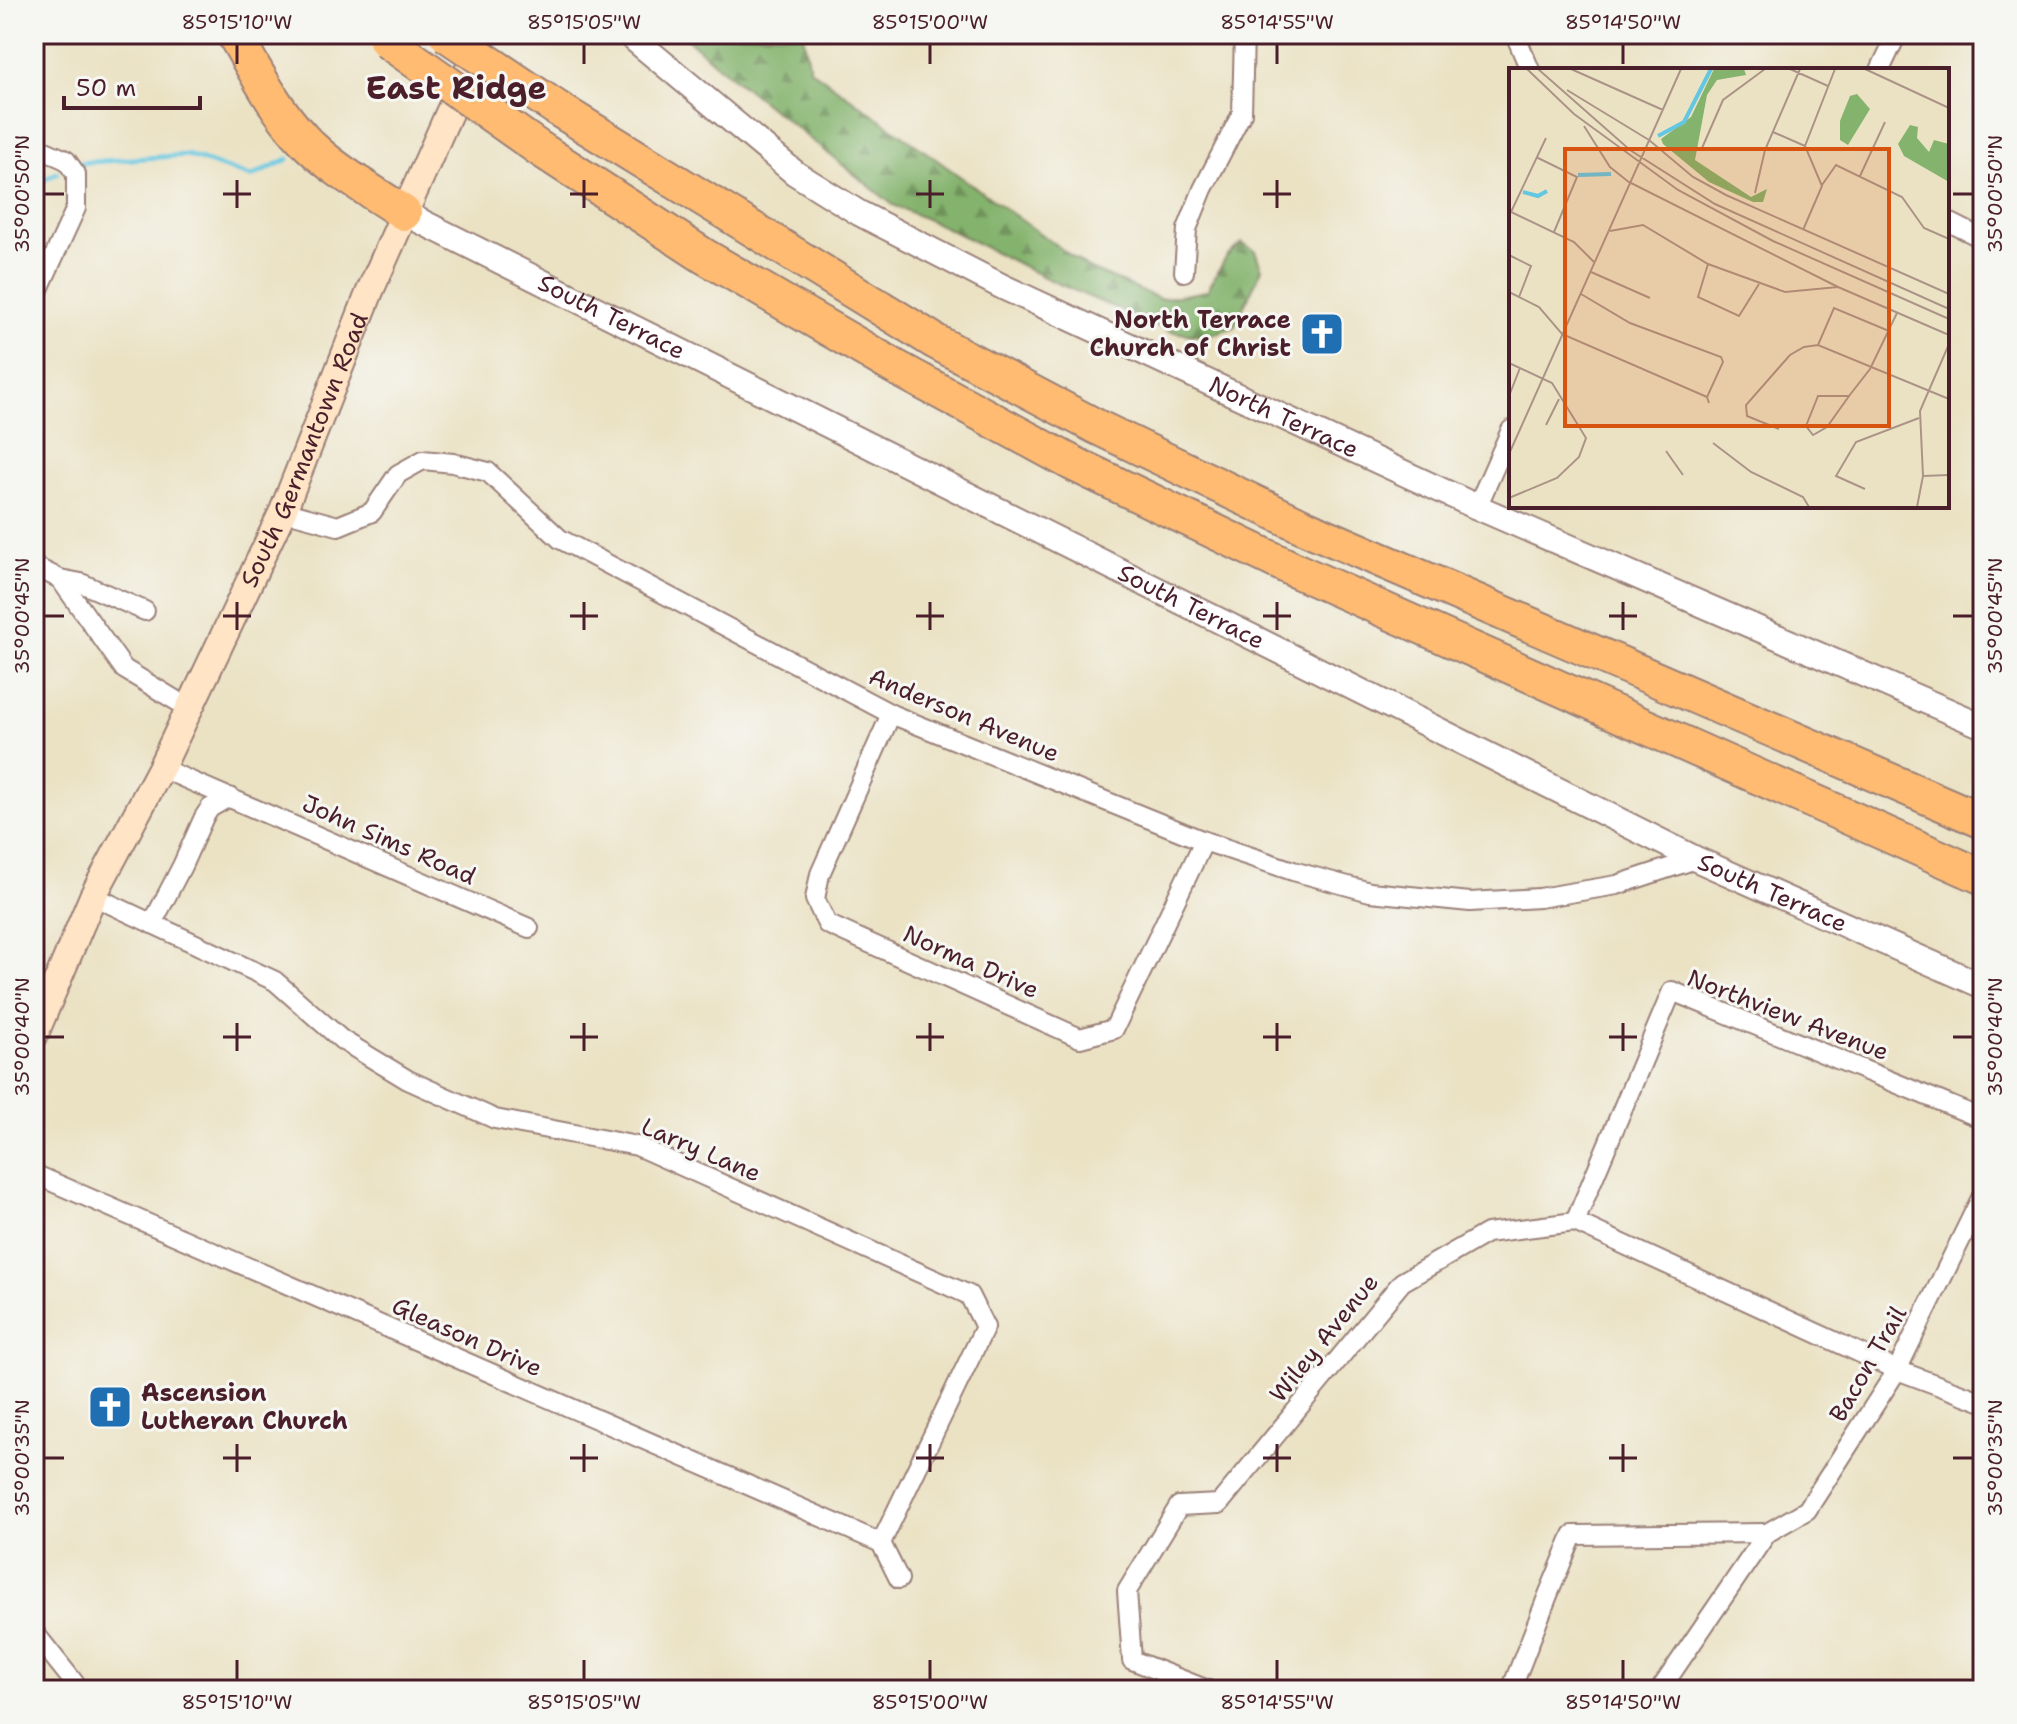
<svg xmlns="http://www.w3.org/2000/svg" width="2017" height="1724" font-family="'Shantell Sans',sans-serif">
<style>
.forest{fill:url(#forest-firs);stroke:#67694c;stroke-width:2}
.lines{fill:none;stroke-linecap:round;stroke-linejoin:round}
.stream{stroke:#63c7e1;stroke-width:5}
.minor-casing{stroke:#9a8078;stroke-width:22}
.tertiary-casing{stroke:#9a8078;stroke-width:28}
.secondary-casing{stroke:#9a8078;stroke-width:30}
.motorway-casing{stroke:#9a8078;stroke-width:38}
.minor{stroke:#fff;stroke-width:18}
.tertiary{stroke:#fff;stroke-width:24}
.secondary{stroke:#ffe4c6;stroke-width:26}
.motorway{stroke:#ffbb71;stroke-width:34}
.motorway-bridge-casing{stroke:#9a8078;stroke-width:38;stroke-linecap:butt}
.motorway-bridge{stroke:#ffbb71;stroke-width:34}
.ticks{fill:none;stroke:#4a1f2b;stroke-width:3}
.labels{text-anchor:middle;stroke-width:6;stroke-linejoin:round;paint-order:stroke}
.street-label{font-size:24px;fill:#4a1f2b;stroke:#f6f6f2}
.poi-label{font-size:24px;font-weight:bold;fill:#4a1f2b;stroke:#f6f6f2;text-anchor:end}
.district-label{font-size:32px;font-weight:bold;fill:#4a1f2b;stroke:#f6f6f2}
.inset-river{fill:none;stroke:#63c7e1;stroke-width:4}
.inset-road{fill:none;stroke:#ab9487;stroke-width:2}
.view{fill:#d8530f;fill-opacity:0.15;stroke:#d8530f;stroke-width:4}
.inset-edge{fill:none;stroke:#4a1f2b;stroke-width:4}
.neatline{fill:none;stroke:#4a1f2b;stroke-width:3}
.ticks-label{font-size:20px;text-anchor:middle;fill:#4a1f2b}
</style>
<defs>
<pattern id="forest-firs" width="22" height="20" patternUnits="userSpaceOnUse" patternTransform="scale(2)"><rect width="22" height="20" fill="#84b36d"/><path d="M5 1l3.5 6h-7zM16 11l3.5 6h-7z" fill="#6e915a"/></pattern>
</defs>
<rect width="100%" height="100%" fill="#f6f6f2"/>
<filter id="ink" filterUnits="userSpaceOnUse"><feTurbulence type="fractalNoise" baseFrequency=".0125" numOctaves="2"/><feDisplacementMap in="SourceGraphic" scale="16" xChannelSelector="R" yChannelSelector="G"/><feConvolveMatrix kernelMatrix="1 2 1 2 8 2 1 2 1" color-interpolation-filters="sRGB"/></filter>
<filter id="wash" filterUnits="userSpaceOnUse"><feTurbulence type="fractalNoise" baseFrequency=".006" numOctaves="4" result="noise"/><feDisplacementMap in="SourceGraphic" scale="32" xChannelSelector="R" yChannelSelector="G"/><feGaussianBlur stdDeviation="1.8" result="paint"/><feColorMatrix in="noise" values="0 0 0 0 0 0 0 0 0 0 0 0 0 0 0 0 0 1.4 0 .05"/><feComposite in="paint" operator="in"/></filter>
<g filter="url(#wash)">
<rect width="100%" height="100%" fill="#ebe2c4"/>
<polygon class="forest" points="682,34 803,34 810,69 1088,268 1160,299 1207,291 1227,256 1242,243 1255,251 1262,269 1234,327 1205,337 1169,331 1050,280 947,228 893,205 717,65"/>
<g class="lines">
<g class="stream">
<polyline points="78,163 187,155 251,177 288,159"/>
<polyline points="34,185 57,173"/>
</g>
</g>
</g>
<g filter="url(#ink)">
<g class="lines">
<g class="minor-casing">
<g id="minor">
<polyline points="1515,34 1530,70"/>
<polyline points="1880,70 1897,34"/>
<polyline points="34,146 66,160 76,174 76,208 34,300"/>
<polyline points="1947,221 1983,239"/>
<polyline points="1184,272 1187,229 1203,189 1242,113 1244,34"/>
<polyline points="1477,507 1511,430"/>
<polyline points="283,511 338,526 372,512 398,474 423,460 453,463 488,472 560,539 891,714 1204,841 1293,871 1370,892 1470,902 1539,898 1617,885 1696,859"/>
<polyline points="34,566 60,579 124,669 190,709"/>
<polyline points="60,579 81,583 145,611"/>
<polyline points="891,714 820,874 815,899 827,924 1080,1038 1114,1029 1204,841"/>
<polyline points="161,768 529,928"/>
<polyline points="93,896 275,981 342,1040 408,1080 495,1119 637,1146 969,1295 985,1327 881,1543 899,1579"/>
<polyline points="152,924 182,866 204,817 210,808 229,797"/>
<polyline points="34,1174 881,1543"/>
<polyline points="1575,1222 1672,991 1983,1119"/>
<polyline points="1767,1533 1807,1510 1897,1370 1983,1194"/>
<polyline points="34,1632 80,1690"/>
<polyline points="1208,1690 1132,1660 1127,1591 1179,1506 1219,1504 1402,1282 1487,1233 1575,1222 1897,1370 1983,1402"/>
<polyline points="1511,1690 1548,1595 1573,1535 1767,1533 1660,1690"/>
</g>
</g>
<g class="tertiary-casing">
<g id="tertiary">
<path id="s1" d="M628,34L795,173L859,213L1003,287L1477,507L1983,726"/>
<path id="s2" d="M404,213L1696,859L1983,986"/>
</g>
</g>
<g class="secondary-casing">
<g id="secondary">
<path id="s3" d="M34,1036L93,896L161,768L283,511L370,291L484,34"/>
</g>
</g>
<g class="motorway-casing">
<g id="motorway">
<path d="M234,34C255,70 274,108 303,139C331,169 370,190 404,213"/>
<polyline points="558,109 936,342 1097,427 1307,528 1983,821"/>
<polyline points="540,149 704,256 895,367 1072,463 1297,571 1983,877"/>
</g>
</g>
<use href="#minor" class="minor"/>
<use href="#tertiary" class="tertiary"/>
<use href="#secondary" class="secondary"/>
<use href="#motorway" class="motorway"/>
<g class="motorway-bridge-casing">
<g id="motorway-bridge">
<polyline points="446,34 558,109"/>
<polyline points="386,40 540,149"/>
</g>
</g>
<use href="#motorway-bridge" class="motorway-bridge"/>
</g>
</g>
<path class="ticks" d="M237,44V64M584,44V64M930,44V64M1277,44V64M1623,44V64M237,180V208M584,180V208M930,180V208M1277,180V208M44,194H64M223,194H251M570,194H598M916,194H944M1263,194H1291M1953,194H1973M237,602V630M584,602V630M930,602V630M1277,602V630M1623,602V630M44,616H64M223,616H251M570,616H598M916,616H944M1263,616H1291M1609,616H1637M1953,616H1973M237,1023V1051M584,1023V1051M930,1023V1051M1277,1023V1051M1623,1023V1051M44,1037H64M223,1037H251M570,1037H598M916,1037H944M1263,1037H1291M1609,1037H1637M1953,1037H1973M237,1444V1472M584,1444V1472M930,1444V1472M1277,1444V1472M1623,1444V1472M44,1458H64M223,1458H251M570,1458H598M916,1458H944M1263,1458H1291M1609,1458H1637M1953,1458H1973M237,1660V1680M584,1660V1680M930,1660V1680M1277,1660V1680M1623,1660V1680"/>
<defs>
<g id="church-square" transform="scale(2.3)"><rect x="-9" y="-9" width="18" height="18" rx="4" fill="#1f6fb2" stroke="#f6f6f2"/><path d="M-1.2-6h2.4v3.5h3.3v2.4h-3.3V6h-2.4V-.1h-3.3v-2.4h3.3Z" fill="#fff"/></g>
</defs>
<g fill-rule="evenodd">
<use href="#church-square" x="1322" y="334"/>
<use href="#church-square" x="110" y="1407"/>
</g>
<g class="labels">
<g class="street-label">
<text dy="8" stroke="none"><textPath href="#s2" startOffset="232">South Terrace</textPath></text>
<text dy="8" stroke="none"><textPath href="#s1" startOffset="764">North Terrace</textPath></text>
<text dy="8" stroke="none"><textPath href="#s3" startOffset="646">South Germantown Road</textPath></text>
<text dy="8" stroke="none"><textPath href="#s2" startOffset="880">South Terrace</textPath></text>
<text transform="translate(964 715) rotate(23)" y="8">Anderson Avenue</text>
<text transform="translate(389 840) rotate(24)" y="8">John Sims Road</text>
<text dy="8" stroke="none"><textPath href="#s2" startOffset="1528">South Terrace</textPath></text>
<text transform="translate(971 962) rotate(24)" y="8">Norma Drive</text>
<text transform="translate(1788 1015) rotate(21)" y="8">Northview Avenue</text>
<text transform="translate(701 1150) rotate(23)" y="8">Larry Lane</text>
<text transform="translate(467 1337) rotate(24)" y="8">Gleason Drive</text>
<text transform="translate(1324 1338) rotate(-51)" y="8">Wiley Avenue</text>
<text transform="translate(1868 1364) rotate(-60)" y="8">Bacon Trail</text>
</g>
<g class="poi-label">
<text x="1291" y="328">North Terrace<tspan x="1291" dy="28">Church of Christ</tspan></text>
<text x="141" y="1401" text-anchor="start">Ascension<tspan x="141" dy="28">Lutheran Church</tspan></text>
</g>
<g class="district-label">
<text x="456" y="99">East Ridge</text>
</g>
</g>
<g transform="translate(1509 68)">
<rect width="440" height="440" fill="#ebe2c4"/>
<path d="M205,1H235L237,7L208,12L198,27L186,92L242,129L258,121L254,134H244L200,114L154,76L152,71L182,49ZM348,26L361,41L339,77L331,72V53L341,28ZM401,57L409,59L408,70L420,84L425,72L440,76V114L395,88L389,76Z" fill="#84b36d"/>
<path class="inset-river" d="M149,68L175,54L202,1M69,107L102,106M14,124L29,128L38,123"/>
<path class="inset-road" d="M18,1L65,46L169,122L264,173L440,251M29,1L121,82L206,136L440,241M62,1L154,42M281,1L319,18M356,1L440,40M58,22L140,72M75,58L101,99L121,115M264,64L296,78M140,72L184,109L217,127L440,226M193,80L214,32L256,1M27,89L68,109L45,164M351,108L376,54M122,115L329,219L440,267M313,117L327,97L393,129L415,160L440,171M246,125L256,82L291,1M0,143L65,174L86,195M2,144L37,70M294,162L313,118L296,78L326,1M101,163L134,157L199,196L276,224L329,219M0,187L22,198L10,229M199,196L189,229L230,248L250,216M82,204L141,230M0,224L30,239L53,266L198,329M72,226L121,255L212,289L214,294L198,329L200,335M309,277L325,240L380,263M0,295L43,315L77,370L70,389L48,410L0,430M0,328L11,300M309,328H340L318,359L304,367L297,358ZM340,328L361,301L388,245M37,357L50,331M270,361L238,348L237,337L281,287L295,279L309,277L440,331M204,375L242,404L294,429L300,439M157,383L174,407M0,386L172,1M414,408L440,407M356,421L327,408L347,374L410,350M408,439L414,408L411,343L440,276"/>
<path class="view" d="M56,81H380V358H56Z"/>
<rect width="440" height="440" class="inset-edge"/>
</g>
<rect width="2017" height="1724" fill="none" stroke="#f6f6f2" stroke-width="88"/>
<path d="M64 96v12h136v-12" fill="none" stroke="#4a1f2b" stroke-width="4"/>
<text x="76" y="96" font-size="24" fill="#4a1f2b" stroke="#f6f6f2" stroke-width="6" paint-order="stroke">50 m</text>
<rect x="44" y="44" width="1929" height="1636" class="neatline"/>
<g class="ticks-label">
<text x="237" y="29">85°15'10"W</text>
<text x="584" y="29">85°15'05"W</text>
<text x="930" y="29">85°15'00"W</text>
<text x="1277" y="29">85°14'55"W</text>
<text x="1623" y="29">85°14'50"W</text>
<text transform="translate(22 194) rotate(-90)" y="7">35°00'50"N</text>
<text transform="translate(1995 194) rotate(-90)" y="7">35°00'50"N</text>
<text transform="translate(22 616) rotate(-90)" y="7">35°00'45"N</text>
<text transform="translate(1995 616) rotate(-90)" y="7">35°00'45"N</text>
<text transform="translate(22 1037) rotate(-90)" y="7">35°00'40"N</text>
<text transform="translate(1995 1037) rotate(-90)" y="7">35°00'40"N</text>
<text transform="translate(22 1458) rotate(-90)" y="7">35°00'35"N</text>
<text transform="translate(1995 1458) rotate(-90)" y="7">35°00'35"N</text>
<text x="237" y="1709">85°15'10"W</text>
<text x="584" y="1709">85°15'05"W</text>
<text x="930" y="1709">85°15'00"W</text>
<text x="1277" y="1709">85°14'55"W</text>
<text x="1623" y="1709">85°14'50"W</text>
</g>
</svg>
